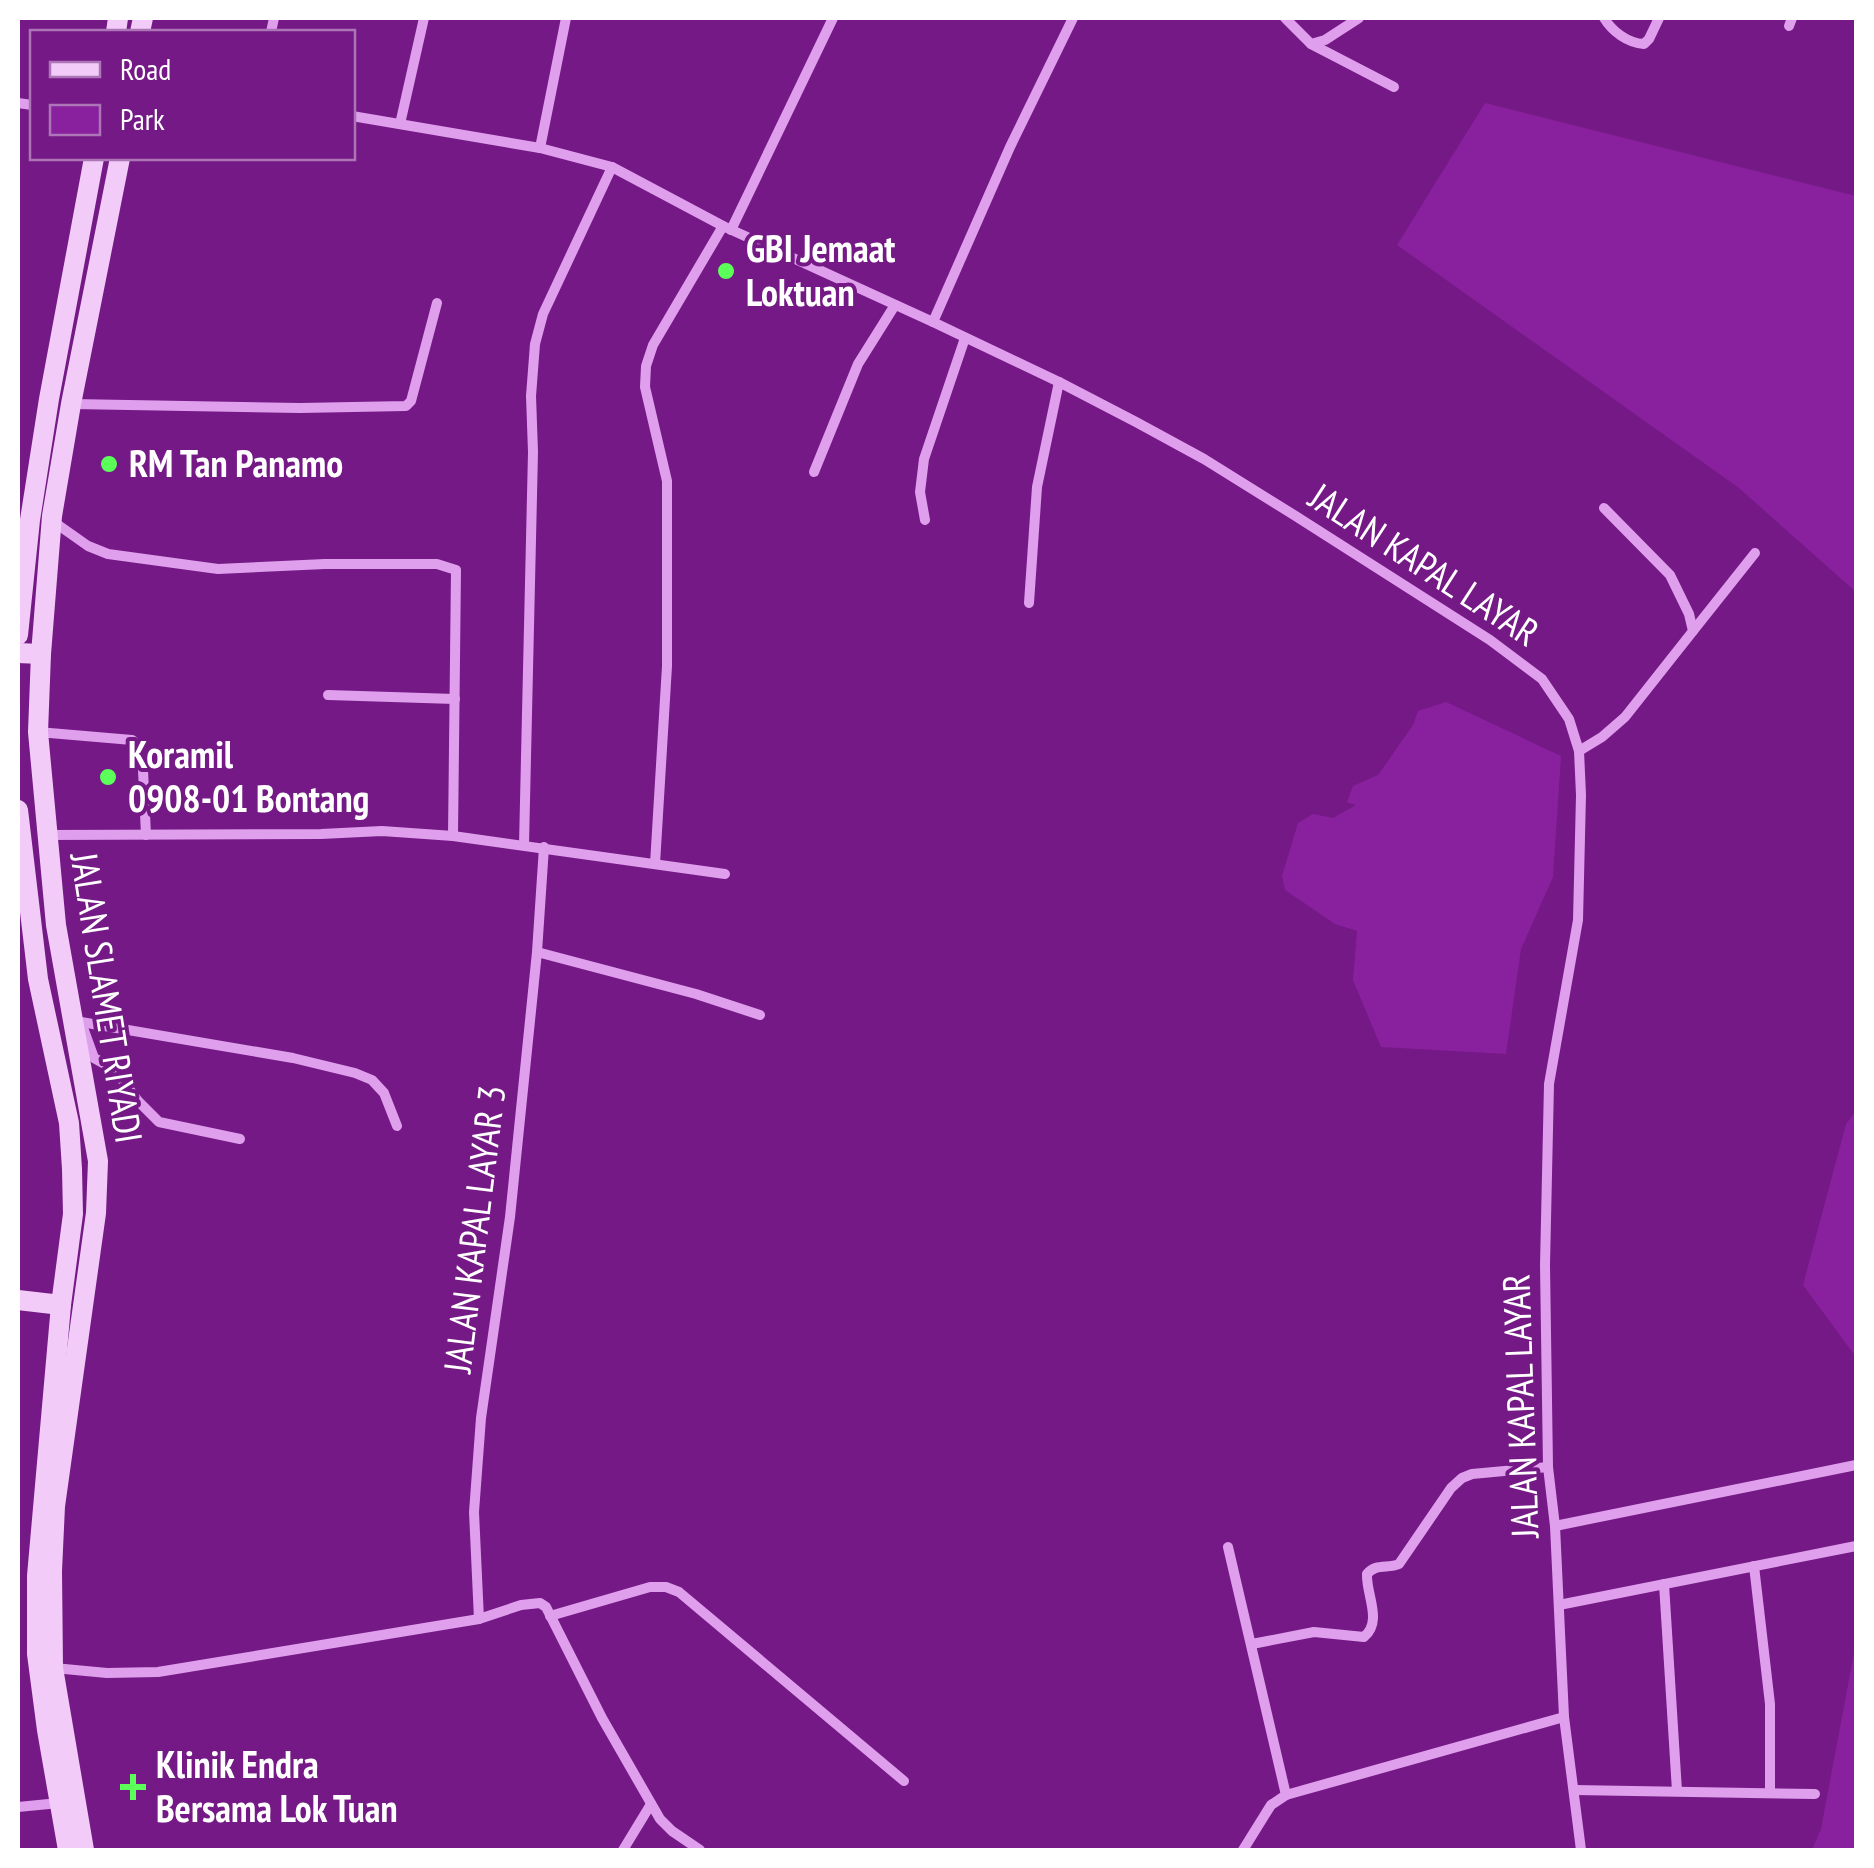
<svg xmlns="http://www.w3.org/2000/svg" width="1874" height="1868" font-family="'PT Sans Narrow',sans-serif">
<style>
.green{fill:#89219f}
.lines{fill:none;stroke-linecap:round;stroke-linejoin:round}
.street{stroke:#df9fec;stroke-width:10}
.secondary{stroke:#f2cbf9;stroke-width:20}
.poi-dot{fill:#5cff5a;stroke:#741985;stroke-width:4}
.labels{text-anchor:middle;stroke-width:8;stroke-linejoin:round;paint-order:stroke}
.poi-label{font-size:38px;font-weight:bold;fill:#fff;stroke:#741985;text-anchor:start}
.street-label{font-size:38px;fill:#fff;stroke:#741985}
</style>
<rect width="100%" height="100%" fill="#741985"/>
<g class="green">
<polygon points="1485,103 1856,196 1856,592 1739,488 1397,245"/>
<polygon points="1446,702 1561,756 1553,877 1521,949 1506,1054 1381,1047 1353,980 1357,931 1335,924 1285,890 1282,876 1298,823 1313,814 1333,818 1356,805 1347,802 1353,786 1378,775 1413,725 1418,711"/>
<polygon points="1856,1111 1856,1357 1803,1285 1846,1124"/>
<polygon points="1856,1642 1856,1850 1812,1850 1821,1829"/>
</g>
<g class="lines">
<g class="street">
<polyline points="1285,18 1311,44 1325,40 1359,18"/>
<path d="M1604,18C1612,31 1627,43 1644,44L1649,39L1659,18"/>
<polyline points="1789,26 1792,18"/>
<polyline points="271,32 274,18"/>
<polyline points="1311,44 1394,87"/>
<polyline points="18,103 32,105"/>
<polyline points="352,116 540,148 612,167 723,226 933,322 1059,382 1136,422 1204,459 1294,515 1490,640 1542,679 1569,719 1579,751 1581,795 1578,920 1549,1084 1545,1265 1548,1467 1555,1526 1564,1717 1581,1850"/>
<polyline points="400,124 424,18"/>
<polyline points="540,148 566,18"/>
<polyline points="731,230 833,18"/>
<polyline points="933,322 1010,147 1073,18"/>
<polyline points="72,404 300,408 406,406 411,401 437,303"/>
<polyline points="814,472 858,364 895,305"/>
<polyline points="925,520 920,492 924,459 965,338"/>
<polyline points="54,522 88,546 108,554 218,569 325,564 437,564 456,570 453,836"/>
<polyline points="1029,603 1037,487 1059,382"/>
<polyline points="1693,631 1755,553"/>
<polyline points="328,695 455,699"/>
<polyline points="38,732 132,740 142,748 146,835"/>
<polyline points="1579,751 1602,737 1625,717 1693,631 1689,614 1670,575 1604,508"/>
<polyline points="46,835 321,834 382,831 453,836 725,874"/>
<polyline points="524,845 533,452 531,396 535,344 543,314 612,167"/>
<polyline points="655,864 667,666 667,481 645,387 646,366 653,345 723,226"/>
<polyline points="537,952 696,994 760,1015"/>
<polyline points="75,1021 293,1058 355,1073 372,1080 384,1093 397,1126"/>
<polyline points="82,1025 94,1058 114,1069 138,1101 159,1122 240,1139"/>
<polyline points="1555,1526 1856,1465"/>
<polyline points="1228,1547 1286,1795"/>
<polyline points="1754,1566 1770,1704 1770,1792"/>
<polyline points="1664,1584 1677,1791"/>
<polyline points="1559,1605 1856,1546"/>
<polyline points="550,1616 650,1587 666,1587 679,1592 904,1781"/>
<polyline points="479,1619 474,1512 481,1418 510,1217 537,952 544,847"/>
<path d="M1252,1644L1314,1632L1364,1637C1383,1621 1366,1595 1367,1574C1376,1563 1388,1569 1399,1564L1451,1488L1462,1478L1472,1474L1548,1467"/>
<polyline points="54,1668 107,1673 158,1672 479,1619 521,1605 540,1603 546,1607 602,1718 660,1819 672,1831 700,1850"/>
<polyline points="1574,1790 1815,1794"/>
<polyline points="18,1807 59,1803"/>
<polyline points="623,1850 651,1804"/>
<polyline points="1243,1850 1271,1805 1286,1795 1564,1717"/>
</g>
<g class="secondary">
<polyline points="116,32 118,18"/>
<polyline points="140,32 143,18"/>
<polyline points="18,635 30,520 49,399 94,158"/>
<polyline points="18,653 41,654"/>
<polyline points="18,810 38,979 69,1123 72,1169 73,1214 61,1305 37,1576 37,1654 47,1730 68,1850"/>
<polyline points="18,1300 61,1305"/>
<polyline points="84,1850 53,1668 52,1571 55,1506 96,1213 98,1161 56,925 38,732 41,654 52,516 71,404 120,158"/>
</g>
</g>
<g class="poi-dot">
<circle cx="726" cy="271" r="10"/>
<circle cx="109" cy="464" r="10"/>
<circle cx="108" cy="777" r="10"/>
<path d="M128 1772h10v10h10v10h-10v10h-10v-10h-10v-10h10z"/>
</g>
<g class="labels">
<g class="poi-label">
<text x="746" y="262">GBI Jemaat<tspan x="746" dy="44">Loktuan</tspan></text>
<text x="129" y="477">RM Tan Panamo</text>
<text x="128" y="768">Koramil<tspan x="128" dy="44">0908-01 Bontang</tspan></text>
<text x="156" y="1778">Klinik Endra<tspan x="156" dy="44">Bersama Lok Tuan</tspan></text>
</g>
<g class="street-label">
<text transform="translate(1424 565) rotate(33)" y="13">JALAN KAPAL LAYAR</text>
<text transform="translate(106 998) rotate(81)" y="13">JALAN SLAMET RIYADI</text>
<text transform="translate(475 1229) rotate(-83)" y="13">JALAN KAPAL LAYAR 3</text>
<text transform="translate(1521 1406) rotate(-92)" y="13">JALAN KAPAL LAYAR</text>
</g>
</g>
<rect width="1874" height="1868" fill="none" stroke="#ffffff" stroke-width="40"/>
<rect x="30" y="30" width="325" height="130" fill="#741985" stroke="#ac75b6" stroke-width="2.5"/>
<rect x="50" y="62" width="50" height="15" fill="#f2cbf9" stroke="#ac75b6" stroke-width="2.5"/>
<text x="120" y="80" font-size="30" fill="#ffffff">Road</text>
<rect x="50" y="105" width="50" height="30" fill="#89219f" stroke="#ac75b6" stroke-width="2.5"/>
<text x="120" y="130" font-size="30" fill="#ffffff">Park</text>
</svg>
